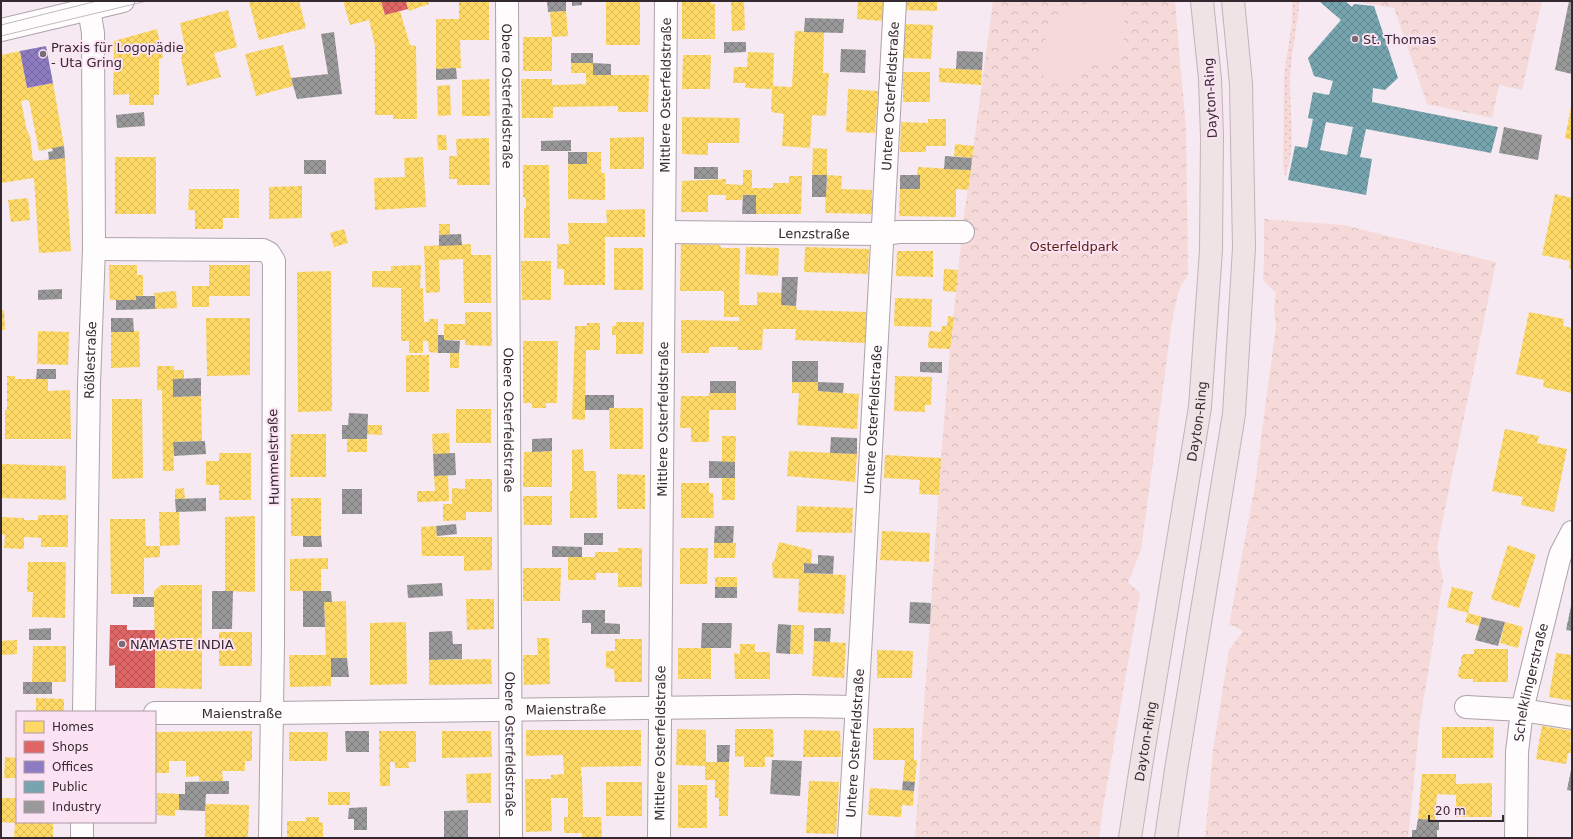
<svg xmlns="http://www.w3.org/2000/svg" width="1573" height="839" font-family="'DejaVu Sans',sans-serif">
<style>
.grass{fill:url(#grass-dots)}
.park{fill:url(#park-crowns)}
.pitch{fill:#f6dad9}
.homes{fill:url(#homes-cross-hatch)}
.shops{fill:url(#shops-cross-hatch)}
.offices{fill:url(#offices-cross-hatch)}
.public{fill:url(#public-cross-hatch);fill-rule:evenodd}
.industry{fill:url(#industry-cross-hatch)}
.lines{fill:none;stroke-linecap:round;stroke-linejoin:round}
.minor-casing{stroke:#aea3aa;stroke-width:24}
.highway-casing{stroke:#c4b2b9;stroke-width:24}
.minor{stroke:#fefcfd;stroke-width:22}
.highway{stroke:#efe3e6;stroke-width:22}
.tram{stroke:#bfbcbe;stroke-width:1}
.poi-dot{fill:#796c75;stroke:#fce3f4;stroke-width:1.5}
.labels{text-anchor:middle;stroke-width:4;stroke-linejoin:round;paint-order:stroke}
.poi-label{font-size:13px;fill:#352931;stroke:#fce3f4;text-anchor:start}
.street-label{font-size:13px;fill:#352931;stroke:#fce3f4}
.park-label{font-size:13px;fill:#591b0e;stroke:#fce3f4}
</style>
<defs>
<pattern id="grass-dots" width="8" height="8" patternUnits="userSpaceOnUse"><rect width="8" height="8" fill="#f6dad9"/><path d="M2 2h.1M6 6h.1" fill="none" stroke="#d4bbbb" stroke-width="1.8" stroke-linecap="round"/></pattern>
<pattern id="park-crowns" width="20" height="18" patternUnits="userSpaceOnUse"><rect width="20" height="18" fill="#f6dad9"/><path d="M2 6a3 3 0 1 1 6 0M12 15a3 3 0 1 1 6 0" fill="none" stroke="#d4bbbb"/></pattern>
<pattern id="homes-cross-hatch" width="8" height="8" patternUnits="userSpaceOnUse"><rect width="8" height="8" fill="#ffd966"/><path d="M0 0l8 8M0 8l8-8" fill="none" stroke="#dbba59"/></pattern>
<pattern id="shops-cross-hatch" width="8" height="8" patternUnits="userSpaceOnUse"><rect width="8" height="8" fill="#e06666"/><path d="M0 0l8 8M0 8l8-8" fill="none" stroke="#b65455"/></pattern>
<pattern id="offices-cross-hatch" width="8" height="8" patternUnits="userSpaceOnUse"><rect width="8" height="8" fill="#8e7cc3"/><path d="M0 0l8 8M0 8l8-8" fill="none" stroke="#75669f"/></pattern>
<pattern id="public-cross-hatch" width="8" height="8" patternUnits="userSpaceOnUse"><rect width="8" height="8" fill="#76a5af"/><path d="M0 0l8 8M0 8l8-8" fill="none" stroke="#62868f"/></pattern>
<pattern id="industry-cross-hatch" width="8" height="8" patternUnits="userSpaceOnUse"><rect width="8" height="8" fill="#999"/><path d="M0 0l8 8M0 8l8-8" fill="none" stroke="#7e7d7d"/></pattern>
</defs>
<rect width="100%" height="100%" fill="#f6e9f2"/>
<path class="grass" d="M1292,1H1299V5C1297,28 1292,50 1290,73C1288,105 1298,148 1285,177L1283,167L1284,75L1292,22Z"/>
<g class="park">
<polygon points="993,1 1175,1 1186,130 1188,274 1179,290 1172,321 1141,550 1128,582 1140,593 1103,808 1099,838 915,838 941,458 950,349 963,224"/>
<polygon points="1352,1 1542,1 1522,90 1499,85 1492,118 1427,104 1394,8"/>
<polygon points="1264,219 1343,225 1496,262 1437,548 1443,581 1420,721 1408,838 1205,838 1213,750 1229,650 1243,631 1233,626 1229,625 1254,491 1276,326 1274,309 1276,293 1263,280 1264,258"/>
</g>
<path class="pitch" d="M1103,1C1107,2 1112,3 1115,6C1131,19 1127,52 1108,61C1100,65 1089,65 1081,69C1065,78 1070,86 1047,83C1045,78 1040,71 1040,66C1039,42 1057,14 1079,6C1086,3 1095,2 1103,1Z"/>
<g class="homes">
<polygon points="254,1 299,1 306,28 259,40 249,2"/>
<polygon points="343,1 381,1 385,15 400,11 410,45 416,46 417,119 393,119 393,115 375,115 375,46 369,20 350,25"/>
<polygon points="406,1 428,1 429,4 409,11"/>
<polygon points="459,1 489,1 489,40 460,40 461,68 436,69 436,19 459,19"/>
<rect x="606" y="1" width="34" height="44"/>
<polygon points="682,1 711,1 711,4 715,4 715,39 682,39"/>
<polygon points="731,1 744,1 745,30 732,31"/>
<polygon points="858,1 884,1 883,21 857,19"/>
<polygon points="906,1 937,1 937,11 905,10"/>
<polygon points="228,10 237,47 214,53 221,77 187,86 181,58 185,47 180,23"/>
<polygon points="566,11 568,36 552,37 550,12"/>
<polygon points="905,24 933,25 931,59 903,58"/>
<polygon points="157,29 163,58 159,59 159,95 154,95 154,105 129,105 129,94 113,95 114,41"/>
<polygon points="795,31 824,32 823,73 829,73 826,116 812,115 810,148 782,146 784,114 771,112 772,89 745,88 746,83 733,83 734,67 747,67 748,52 774,53 773,86 792,87"/>
<rect x="523" y="37" width="29" height="34"/>
<polygon points="283,45 293,86 256,96 245,54"/>
<polygon points="20,51 27,88 53,83 64,146 39,151 29,100 21,101 27,131 30,136 33,161 65,158 71,251 39,253 34,178 1,183 1,55"/>
<polygon points="683,55 711,55 710,89 682,89"/>
<polygon points="571,63 593,63 593,75 649,75 648,112 618,112 618,106 553,107 553,118 522,118 521,79 552,79 552,85 586,84 586,73 571,73"/>
<polygon points="939,68 982,70 981,85 939,82"/>
<rect x="903" y="72" width="27" height="30"/>
<polygon points="489,79 490,116 462,116 462,80"/>
<polygon points="450,85 451,115 438,116 437,86"/>
<polygon points="848,89 878,91 875,133 846,132"/>
<polygon points="1571,107 1572,107 1572,140 1565,138"/>
<polygon points="682,117 740,118 739,143 708,143 708,155 682,154"/>
<polygon points="928,119 946,119 946,146 926,146 926,152 900,152 901,122 928,123"/>
<polygon points="437,135 446,135 447,150 438,150"/>
<polygon points="644,137 644,169 610,169 610,138"/>
<polygon points="489,138 490,185 457,185 457,179 449,179 449,156 457,156 456,139"/>
<polygon points="955,144 974,146 972,158 954,156"/>
<polygon points="813,148 827,149 827,175 812,175"/>
<polygon points="587,152 601,152 601,173 605,173 605,200 568,199 568,164 587,164"/>
<rect x="115" y="157" width="41" height="57"/>
<polygon points="423,157 426,207 375,210 374,178 405,177 404,158"/>
<polygon points="523,165 549,165 550,238 524,238 524,208 526,208 526,198 523,197"/>
<polygon points="918,167 971,170 968,190 956,189 956,217 899,216 900,189 920,189 920,175 917,176"/>
<polygon points="743,170 752,170 752,188 773,188 773,183 789,183 789,176 802,176 801,214 756,214 756,195 743,195 742,200 726,200 726,195 708,195 708,212 681,212 682,181 726,179 726,184 743,185"/>
<polygon points="827,175 842,176 841,189 872,190 872,214 825,213"/>
<polygon points="302,186 302,218 269,219 269,187"/>
<polygon points="189,189 239,189 239,218 223,218 223,229 195,229 195,210 188,210"/>
<polygon points="1555,194 1572,198 1572,269 1569,269 1570,261 1542,255"/>
<polygon points="28,198 30,220 11,222 8,200"/>
<polygon points="645,209 645,237 605,237 605,285 564,285 564,269 557,269 557,244 569,244 568,223 607,223 606,210"/>
<rect x="439" y="224" width="11" height="11"/>
<polygon points="344,229 348,243 334,247 330,233"/>
<polygon points="471,244 471,255 491,255 491,303 464,303 463,259 439,260 440,292 426,293 424,246"/>
<polygon points="681,244 720,245 721,248 740,248 739,305 757,305 757,292 782,293 781,305 796,306 797,310 866,312 865,343 795,340 796,329 763,329 762,350 738,350 738,347 709,347 709,353 681,353 681,320 739,321 739,317 724,317 724,291 680,291"/>
<polygon points="746,247 779,248 778,276 745,274"/>
<polygon points="805,247 869,249 868,274 804,272"/>
<rect x="614" y="248" width="29" height="42"/>
<polygon points="897,251 933,251 933,277 896,276"/>
<polygon points="521,261 551,261 551,300 522,300"/>
<polygon points="109,265 137,265 137,275 143,275 143,296 136,296 136,300 110,300"/>
<polygon points="209,265 250,265 250,296 209,296 209,307 192,307 192,286 209,286"/>
<polygon points="421,265 420,288 423,288 424,322 429,322 429,319 438,319 438,353 429,352 428,341 423,341 423,353 409,353 409,341 401,341 401,288 372,287 372,271 391,271 391,266"/>
<polygon points="944,269 958,270 956,292 943,291"/>
<polygon points="331,271 332,411 298,412 297,272"/>
<polygon points="176,291 177,308 155,309 154,293"/>
<polygon points="895,298 932,299 931,327 894,326"/>
<polygon points="1,310 4,310 5,330 1,330"/>
<polygon points="465,312 491,312 492,346 465,345 465,340 444,340 444,324 465,324"/>
<polygon points="1529,312 1564,319 1563,326 1572,328 1572,393 1543,387 1544,380 1516,374"/>
<polygon points="948,316 954,317 950,349 928,348 929,331 941,332 942,326 947,326"/>
<polygon points="206,318 250,318 250,375 207,376"/>
<polygon points="616,322 644,322 643,354 616,354 616,335 612,335 612,326 616,326"/>
<polygon points="587,323 600,323 600,350 586,350 585,420 572,419 575,326 587,326"/>
<polygon points="38,331 69,332 68,365 37,364"/>
<polygon points="139,331 140,367 111,368 111,332"/>
<polygon points="523,341 558,341 557,403 546,403 546,408 532,408 532,403 523,403"/>
<rect x="450" y="353" width="9" height="15"/>
<rect x="406" y="355" width="23" height="37"/>
<polygon points="157,366 174,366 174,370 184,370 184,379 173,379 173,397 201,396 202,441 173,442 174,471 163,471 162,390 157,390"/>
<polygon points="7,376 15,376 15,379 48,379 48,391 70,390 71,439 5,439 5,410 7,410"/>
<polygon points="895,376 932,377 931,405 925,405 925,412 894,411"/>
<polygon points="792,382 818,382 818,391 859,394 857,429 797,425 799,393 792,393"/>
<polygon points="709,393 736,393 736,410 709,410 709,442 691,442 691,428 680,428 681,396 709,396"/>
<polygon points="112,399 142,399 143,478 112,479"/>
<polygon points="609,408 643,408 643,449 610,449"/>
<rect x="456" y="409" width="35" height="34"/>
<polygon points="367,425 382,425 382,435 367,434"/>
<polygon points="1505,429 1539,436 1537,443 1567,449 1554,512 1521,505 1523,497 1492,491"/>
<polygon points="449,433 450,454 433,454 432,434"/>
<polygon points="291,434 326,434 326,477 290,477"/>
<polygon points="722,436 736,436 735,462 722,462"/>
<polygon points="347,438 367,439 367,452 347,452"/>
<polygon points="583,449 584,471 596,471 597,518 570,518 570,491 572,491 572,450"/>
<polygon points="552,451 552,487 523,487 524,452"/>
<polygon points="789,451 857,454 855,482 787,476"/>
<polygon points="219,453 251,453 251,500 219,500 219,485 206,485 206,461 219,461"/>
<polygon points="885,455 941,458 939,495 919,494 920,480 884,478"/>
<polygon points="2,464 66,466 66,500 1,498"/>
<polygon points="617,474 645,475 645,509 617,509"/>
<polygon points="448,475 449,501 417,502 417,491 435,491 434,476"/>
<rect x="722" y="478" width="13" height="22"/>
<polygon points="465,479 492,479 492,512 466,512 466,520 443,521 443,504 452,504 452,488 465,489"/>
<polygon points="681,483 709,483 709,493 713,493 714,518 681,518"/>
<polygon points="184,488 185,499 175,499 175,489"/>
<polygon points="523,496 552,496 552,525 524,525"/>
<rect x="291" y="498" width="30" height="38"/>
<polygon points="797,506 853,508 852,533 796,532"/>
<polygon points="159,512 179,512 180,545 160,546 160,557 144,558 144,594 111,594 110,519 145,519 146,546 160,546"/>
<polygon points="38,515 68,515 68,547 41,547 41,538 24,537 24,549 4,548 5,535 1,534 1,517 24,518 24,520 38,520"/>
<polygon points="255,516 255,592 225,591 225,517"/>
<polygon points="436,526 437,537 492,537 492,570 464,571 464,556 422,556 421,527"/>
<polygon points="882,531 930,533 929,562 880,560"/>
<polygon points="779,542 812,550 811,564 804,563 804,573 846,575 844,614 798,612 799,579 773,578 772,563 774,562"/>
<polygon points="714,543 736,543 735,558 714,558"/>
<polygon points="1508,545 1536,555 1519,608 1491,599"/>
<polygon points="618,548 642,548 642,587 618,587 618,573 596,573 596,580 568,580 568,557 595,557 595,552 618,552"/>
<polygon points="680,548 708,548 707,584 680,584"/>
<polygon points="328,558 328,569 321,569 321,591 290,591 290,559"/>
<polygon points="28,562 66,562 65,618 32,617 33,592 27,592"/>
<polygon points="523,568 561,568 560,601 523,601"/>
<rect x="715" y="577" width="22" height="10"/>
<polygon points="161,585 202,585 202,689 155,688 154,591"/>
<polygon points="1452,587 1473,592 1468,613 1447,607"/>
<polygon points="466,599 494,599 494,629 467,630"/>
<polygon points="346,601 347,658 331,658 331,686 290,687 289,655 326,655 324,602"/>
<polygon points="1468,613 1482,617 1479,626 1465,622"/>
<polygon points="406,622 407,684 370,685 370,623"/>
<polygon points="1505,622 1523,627 1518,648 1500,643"/>
<polygon points="791,625 804,625 803,654 790,654"/>
<rect x="219" y="632" width="33" height="34"/>
<polygon points="537,638 549,638 550,684 524,685 523,655 538,655"/>
<polygon points="615,639 642,639 642,682 615,682 614,669 606,668 606,651 615,651"/>
<polygon points="17,640 17,654 1,655 1,641"/>
<polygon points="814,641 846,643 844,678 812,676"/>
<polygon points="740,644 755,644 755,652 770,652 770,679 735,679 734,653 740,654"/>
<polygon points="33,646 66,646 66,682 32,682"/>
<rect x="678" y="648" width="33" height="31"/>
<polygon points="1474,649 1508,649 1508,682 1473,682 1473,679 1462,679 1458,676 1459,668 1461,665 1461,657 1464,654 1474,654"/>
<polygon points="877,650 913,651 912,678 877,678"/>
<polygon points="1556,653 1572,655 1572,701 1549,697"/>
<polygon points="491,659 492,684 429,685 429,660"/>
<polygon points="36,698 64,699 64,712 36,712"/>
<polygon points="1542,726 1572,731 1570,742 1572,743 1572,753 1568,753 1566,764 1536,759"/>
<polygon points="1442,727 1494,727 1493,758 1442,758"/>
<polygon points="873,728 914,728 914,760 917,760 915,782 903,781 905,760 873,760"/>
<polygon points="677,729 706,730 706,762 729,762 728,816 719,816 719,798 715,798 715,780 705,780 705,766 676,765"/>
<polygon points="735,729 773,729 774,757 765,757 765,767 744,767 744,756 735,757"/>
<polygon points="526,730 641,730 641,766 581,767 581,775 582,776 583,817 601,817 602,838 582,838 582,833 564,833 564,817 568,817 568,798 551,798 552,831 526,832 525,779 551,779 551,775 564,774 563,755 526,756"/>
<polygon points="804,730 840,731 841,757 803,757"/>
<polygon points="252,731 252,761 245,761 245,771 222,771 223,781 199,781 199,776 186,777 186,761 169,761 169,773 155,773 155,732"/>
<polygon points="379,731 416,731 416,762 408,762 409,768 395,768 395,762 390,762 390,786 380,786"/>
<polygon points="442,731 491,731 492,757 442,758"/>
<polygon points="289,732 328,732 327,761 289,761"/>
<polygon points="5,757 17,758 17,778 4,778"/>
<polygon points="491,773 491,803 467,803 466,774"/>
<polygon points="1422,774 1456,774 1456,784 1492,783 1492,817 1456,817 1456,795 1437,794 1435,820 1418,819"/>
<polygon points="809,781 839,782 836,834 806,833"/>
<rect x="606" y="782" width="36" height="34"/>
<rect x="678" y="785" width="29" height="43"/>
<polygon points="870,788 914,791 913,806 902,805 901,817 868,815"/>
<rect x="328" y="792" width="22" height="13"/>
<polygon points="157,793 179,794 179,810 175,810 175,816 157,815"/>
<polygon points="1,798 17,798 17,822 53,822 53,838 14,838 15,823 1,822"/>
<polygon points="205,804 249,805 248,838 205,838"/>
<polygon points="306,817 319,817 319,822 323,823 323,838 287,838 287,821 306,821"/>
</g>
<g class="shops">
<polygon points="381,1 406,1 408,9 385,15"/>
<polygon points="110,625 127,625 127,630 155,630 155,688 115,688 115,665 109,666"/>
</g>
<polygon class="offices" points="46,46 53,83 27,88 20,51"/>
<path class="public" d="M1319,1H1345L1352,7L1354,4L1374,6L1398,78L1385,90L1373,88L1372,102L1498,127L1491,153L1366,129L1360,157L1372,159L1366,195L1288,180L1295,146L1307,148L1313,119L1308,118L1313,92L1329,95L1333,81L1314,76L1308,58L1341,20ZM1326,122L1353,127L1347,155L1320,150Z"/>
<g class="industry">
<polygon points="547,1 566,1 566,11 548,12"/>
<polygon points="572,1 582,1 582,5 572,6"/>
<polygon points="1569,1 1572,1 1572,74 1555,70"/>
<polygon points="805,18 844,19 843,33 804,32"/>
<polygon points="334,32 342,94 297,99 291,78 328,74 321,34"/>
<polygon points="724,42 746,42 746,52 724,53"/>
<polygon points="841,49 866,50 865,73 840,72"/>
<polygon points="957,51 983,52 982,70 956,69"/>
<rect x="571" y="53" width="22" height="10"/>
<polygon points="593,63 611,64 611,75 593,75"/>
<polygon points="456,68 457,79 436,80 436,69"/>
<polygon points="144,112 145,126 117,128 116,115"/>
<polygon points="1504,127 1542,135 1538,160 1499,153"/>
<polygon points="571,140 571,151 541,151 541,141"/>
<polygon points="64,146 65,158 49,160 48,152 53,151 52,148"/>
<rect x="568" y="152" width="19" height="12"/>
<polygon points="945,156 972,158 971,170 944,169"/>
<rect x="304" y="160" width="22" height="14"/>
<rect x="694" y="167" width="24" height="12"/>
<polygon points="812,175 827,175 826,197 812,197"/>
<rect x="900" y="175" width="20" height="14"/>
<polygon points="743,195 756,195 756,214 742,214"/>
<polygon points="461,234 462,245 439,246 439,235"/>
<polygon points="782,277 798,277 796,306 781,305"/>
<polygon points="62,289 62,299 38,300 38,290"/>
<polygon points="136,296 155,296 155,309 116,310 116,300 136,300"/>
<polygon points="111,318 133,318 134,332 111,332"/>
<polygon points="438,335 444,335 444,340 460,341 459,353 438,353"/>
<rect x="792" y="361" width="26" height="21"/>
<polygon points="920,362 942,362 942,373 920,372"/>
<polygon points="37,369 56,369 56,379 36,379"/>
<polygon points="201,378 201,396 173,397 173,379"/>
<rect x="710" y="381" width="26" height="12"/>
<polygon points="818,382 844,383 843,393 818,391"/>
<polygon points="585,395 614,395 614,408 609,408 609,410 585,410"/>
<polygon points="349,413 368,414 367,439 342,439 342,425 348,425"/>
<polygon points="831,437 857,438 857,454 830,453"/>
<polygon points="552,438 552,451 532,452 532,439"/>
<polygon points="205,441 206,454 174,456 173,442"/>
<polygon points="455,453 456,475 434,476 433,454"/>
<polygon points="709,461 735,462 735,478 709,478"/>
<rect x="342" y="489" width="20" height="25"/>
<polygon points="206,498 206,511 176,512 175,499"/>
<polygon points="456,524 457,534 437,536 436,526"/>
<polygon points="715,526 734,526 733,543 714,543"/>
<rect x="584" y="533" width="19" height="12"/>
<polygon points="303,536 321,536 322,547 303,547"/>
<polygon points="552,546 582,547 582,557 552,557"/>
<polygon points="818,555 834,556 833,574 804,573 804,563 818,564"/>
<polygon points="442,583 443,596 408,598 407,585"/>
<rect x="715" y="587" width="22" height="11"/>
<polygon points="212,591 233,591 232,629 212,629"/>
<polygon points="303,591 331,591 332,602 324,602 325,627 303,627"/>
<rect x="133" y="597" width="21" height="10"/>
<polygon points="910,602 931,603 930,624 909,623"/>
<polygon points="1571,606 1572,606 1572,631 1566,630"/>
<polygon points="582,610 605,610 605,623 620,624 620,634 591,634 591,623 582,623"/>
<polygon points="1482,617 1505,622 1498,646 1475,640"/>
<polygon points="702,623 732,623 731,648 701,648"/>
<polygon points="778,624 791,625 790,654 776,653"/>
<polygon points="51,628 51,640 29,640 29,629"/>
<polygon points="814,628 831,628 830,642 814,641"/>
<polygon points="452,631 453,644 462,644 462,659 429,660 429,632"/>
<polygon points="331,658 347,658 349,677 331,677"/>
<rect x="23" y="682" width="29" height="12"/>
<polygon points="345,731 369,731 369,752 346,752"/>
<polygon points="717,745 730,745 729,762 717,762"/>
<polygon points="772,760 802,761 800,796 770,794"/>
<polygon points="1571,770 1572,770 1572,791 1567,790"/>
<polygon points="229,781 229,794 206,794 205,811 179,810 179,794 185,794 185,782"/>
<polygon points="903,781 915,782 914,791 902,790"/>
<polygon points="367,807 367,830 354,830 354,819 348,819 349,808"/>
<polygon points="468,810 468,838 444,838 444,811"/>
<polygon points="1418,819 1439,820 1439,830 1437,830 1437,838 1412,838 1412,830 1416,830"/>
</g>
<g class="lines">
<g class="minor-casing">
<g id="minor">
<path id="s1" d="M507,1L511,838"/>
<polyline points="1,30 123,1"/>
<path id="s2" d="M665,232L882,234L899,232H963"/>
<polyline points="94,249 263,250 269,253 274,261 273,643 270,838"/>
<polyline points="1466,707 1522,710 1572,718"/>
<path id="s3" d="M84,712L89,384L94,249L93,33L89,9"/>
<path id="s4" d="M155,713H272L797,706L856,707"/>
<polyline points="82,838 82,822"/>
<path id="s5" d="M659,838L666,1"/>
<path id="s6" d="M849,838L861,636L895,1"/>
<path id="s7" d="M1516,838L1517,752L1522,710L1559,559L1561,553L1572,532"/>
</g>
</g>
<g class="highway-casing">
<g id="highway">
<path id="s8" d="M1130,838L1141,766L1200,407L1211,250L1212,136L1210,79L1202,1"/>
<polyline points="1166,838 1176,770 1234,414 1244,248 1241,84 1233,1"/>
</g>
</g>
<use href="#minor" class="minor"/>
<use href="#highway" class="highway"/>
<g class="tram">
<polyline points="1,25 97,1"/>
<polyline points="1,36 147,1"/>
</g>
</g>
<g class="poi-dot">
<circle cx="1355" cy="39" r="4"/>
<circle cx="43" cy="54" r="4"/>
<circle cx="122" cy="644" r="4"/>
</g>
<g class="labels">
<g class="poi-label">
<text x="1363" y="44">St. Thomas</text>
<text x="51" y="52">Praxis für Logopädie<tspan x="51" dy="15">- Uta Gring</tspan></text>
<text x="130" y="649">NAMASTE INDIA</text>
</g>
<g class="street-label">
<text dy="5" stroke="none"><textPath href="#s1" startOffset="95">Obere Osterfeldstraße</textPath></text>
<text dy="5" stroke="none"><textPath href="#s5" startOffset="743">Mittlere Osterfeldstraße</textPath></text>
<text dy="5" stroke="none"><textPath href="#s6" startOffset="743">Untere Osterfeldstraße</textPath></text>
<text transform="translate(1210 98) rotate(-93)" y="5">Dayton-Ring</text>
<text dy="5" stroke="none"><textPath href="#s2" startOffset="149">Lenzstraße</textPath></text>
<text dy="5" stroke="none"><textPath href="#s3" startOffset="352">Rößlestraße</textPath></text>
<text dy="5" stroke="none"><textPath href="#s1" startOffset="419">Obere Osterfeldstraße</textPath></text>
<text dy="5" stroke="none"><textPath href="#s5" startOffset="419">Mittlere Osterfeldstraße</textPath></text>
<text dy="5" stroke="none"><textPath href="#s6" startOffset="419">Untere Osterfeldstraße</textPath></text>
<text dy="5" stroke="none"><textPath href="#s8" startOffset="422">Dayton-Ring</textPath></text>
<text transform="translate(273 457) rotate(-91)" y="5">Hummelstraße</text>
<text dy="5" stroke="none"><textPath href="#s7" startOffset="157">Schelklingerstraße</textPath></text>
<text dy="5" stroke="none"><textPath href="#s4" startOffset="411">Maienstraße</textPath></text>
<text dy="5" stroke="none"><textPath href="#s4" startOffset="87">Maienstraße</textPath></text>
<text dy="5" stroke="none"><textPath href="#s8" startOffset="98">Dayton-Ring</textPath></text>
<text dy="5" stroke="none"><textPath href="#s1" startOffset="743">Obere Osterfeldstraße</textPath></text>
<text dy="5" stroke="none"><textPath href="#s5" startOffset="95">Mittlere Osterfeldstraße</textPath></text>
<text dy="5" stroke="none"><textPath href="#s6" startOffset="95">Untere Osterfeldstraße</textPath></text>
</g>
<g class="park-label">
<text x="1074" y="251">Osterfeldpark</text>
</g>
</g>
<rect width="1573" height="839" fill="none" stroke="#352931" stroke-width="4"/>
<rect x="16" y="711" width="140" height="112" fill="#fce3f4" stroke="#ac99a6"/>
<rect x="24" y="721" width="20" height="12" fill="#ffd966" stroke="#ac99a6"/>
<text x="52" y="731" font-size="12" fill="#352931">Homes</text>
<rect x="24" y="741" width="20" height="12" fill="#e06666" stroke="#ac99a6"/>
<text x="52" y="751" font-size="12" fill="#352931">Shops</text>
<rect x="24" y="761" width="20" height="12" fill="#8e7cc3" stroke="#ac99a6"/>
<text x="52" y="771" font-size="12" fill="#352931">Offices</text>
<rect x="24" y="781" width="20" height="12" fill="#76a5af" stroke="#ac99a6"/>
<text x="52" y="791" font-size="12" fill="#352931">Public</text>
<rect x="24" y="801" width="20" height="12" fill="#999999" stroke="#ac99a6"/>
<text x="52" y="811" font-size="12" fill="#352931">Industry</text>
<path d="M1429 815v6h74v-6" fill="none" stroke="#352931" stroke-width="2"/>
<text x="1435" y="815" font-size="12" fill="#352931" stroke="#fce3f4" stroke-width="3" paint-order="stroke">20 m</text>
</svg>
